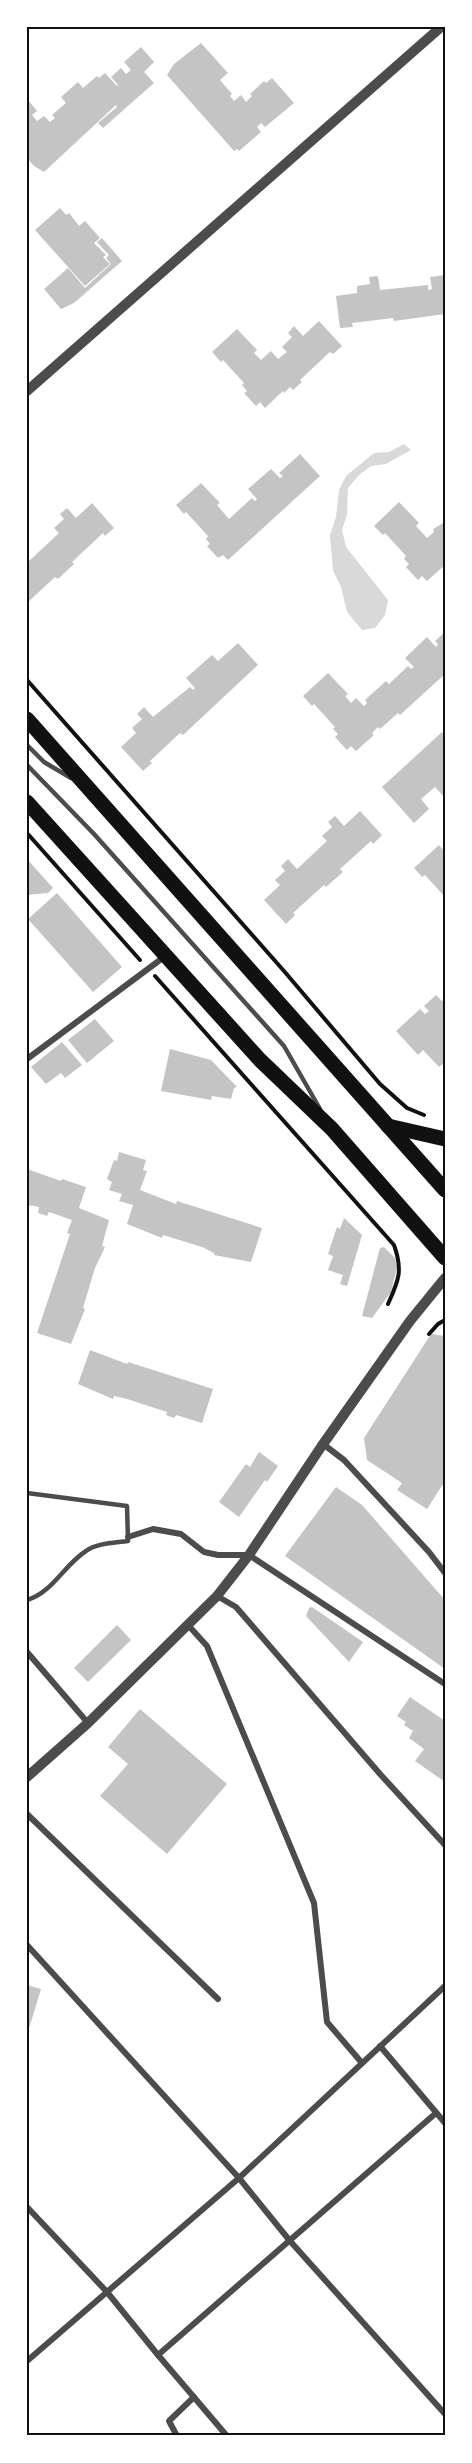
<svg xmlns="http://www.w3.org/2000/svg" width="472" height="2463" font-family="'Source Serif 4',serif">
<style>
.water{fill:#d9d9d9}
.building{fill:#c4c4c4}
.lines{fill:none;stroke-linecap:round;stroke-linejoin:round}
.path{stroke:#111;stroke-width:4}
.service{stroke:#4c4c4c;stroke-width:4.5}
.minor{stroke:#4c4c4c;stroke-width:6}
.tertiary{stroke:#4c4c4c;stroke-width:10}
.primary{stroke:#111;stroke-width:15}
.neatline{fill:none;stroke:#111;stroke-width:2}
</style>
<rect width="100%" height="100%" fill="#fff"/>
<polygon class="water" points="404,444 411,450 386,464 371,466 359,475 348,488 347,514 342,530 346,547 388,600 385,615 375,628 362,630 347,612 341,587 333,571 330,535 336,517 339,490 346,476 374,453 389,452"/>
<g class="building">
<polygon points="201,43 228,73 220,80 232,94 230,96 234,101 241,95 246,102 252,96 250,94 264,81 266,83 272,78 294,103 265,127 261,123 257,127 261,132 239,151 237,149 234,151 167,75 174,64"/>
<polygon points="141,47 154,62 144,72 154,83 103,128 98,123 117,107 116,105 44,172 34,166 27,158 27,99 37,111 32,115 37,121 44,116 50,122 55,118 52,115 66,103 61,97 78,82 83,88 97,76 99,78 105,73 117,86 118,85 111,77 121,68 126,74 131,70 124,62"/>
<polygon points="60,208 66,215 69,213 79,226 85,221 100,238 94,243 106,255 103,257 110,264 85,286 35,230"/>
<polygon points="102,238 122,261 74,303 61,309 44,289 68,268 85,288 111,264 106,258 109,255 97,242"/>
<polygon points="445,275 445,314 394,321 393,318 352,323 353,327 340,328 336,296 357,293 357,286 370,284 369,277 378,276 380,290 428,285 428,290 432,289 430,277"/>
<polygon points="319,321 342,346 333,354 330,352 300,380 302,382 293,390 290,387 284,393 283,391 265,408 260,402 256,406 244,393 247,391 242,385 244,383 223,360 221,362 212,352 237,329 257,350 254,353 261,360 271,351 278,359 287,352 282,347 292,337 288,333 294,326 303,336"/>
<polygon points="300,454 320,476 228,560 223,555 218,558 207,546 210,544 206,539 208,536 186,512 184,514 176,505 201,483 220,503 217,505 229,519 252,498 255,501 257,499 248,489 271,469 280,478 283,476 279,473"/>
<polygon points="399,502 419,523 416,526 427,538 434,532 433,529 445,522 445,559 443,561 445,565 427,581 422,576 418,580 406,567 409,564 404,559 406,556 385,533 383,535 374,526"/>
<polygon points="92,503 114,528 105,536 103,533 72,562 74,564 58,579 55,577 27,603 27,560 29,561 59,533 54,528 64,519 60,514 67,508 76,518"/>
<polygon points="445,632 445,674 400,715 398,713 380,729 378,727 372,733 374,735 356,751 351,746 347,750 335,737 338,734 333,729 335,727 314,704 312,706 303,696 328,673 348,694 345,696 351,703 356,698 364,706 367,703 365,700 386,681 389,684 408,666 411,669 414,667 405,658 427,637 436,647 438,644 435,641"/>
<polygon points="238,643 258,665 183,735 180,733 150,761 152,763 143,771 121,747 136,733 132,728 142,719 137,714 144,707 153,717 190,687 193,690 195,688 186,678 212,655 218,661"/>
<polygon points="442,732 445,736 445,798 435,787 421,799 429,809 414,823 382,787"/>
<polygon points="360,811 382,835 373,844 371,841 340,869 343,872 326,887 324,885 293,913 295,915 286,924 264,900 280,885 275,880 285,871 281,866 288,859 297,869 327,841 322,836 332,827 328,822 335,816 344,826"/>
<polygon points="439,845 445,852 445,897 425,875 422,877 414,868"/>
<polygon points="27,859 53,888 48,893 27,895"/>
<polygon points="57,893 122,967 93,992 28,919"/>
<polygon points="436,995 442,1001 445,998 445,1065 444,1063 439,1067 423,1050 418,1055 396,1031 420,1009 425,1014 429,1011 424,1006"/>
<polygon points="95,1019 114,1041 87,1063 68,1040"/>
<polygon points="62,1042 82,1065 65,1078 61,1073 46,1084 31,1067"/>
<polygon points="170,1049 211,1060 237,1087 234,1088 231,1099 212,1096 211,1100 161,1091"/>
<polygon points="119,1152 146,1160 143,1170 147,1171 140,1190 176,1204 177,1201 262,1228 251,1262 214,1255 214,1253 202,1247 163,1235 162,1238 127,1224 133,1205 119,1201 122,1194 109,1190 112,1182 107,1179 114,1160 117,1161"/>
<polygon points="27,1169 61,1181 62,1179 86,1187 79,1208 109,1220 102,1246 105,1247 95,1268 83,1308 85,1309 71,1344 37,1333 70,1234 67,1233 72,1220 49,1212 47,1216 38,1213 39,1207 27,1205"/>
<polygon points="344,1218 362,1235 347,1286 340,1284 343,1275 328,1270 333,1256 328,1254 337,1227 340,1229"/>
<polygon points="384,1247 395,1258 397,1267 391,1292 372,1318 362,1316 380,1248"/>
<polygon points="431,1334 445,1336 445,1481 427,1509 397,1490 402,1483 367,1460 364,1438"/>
<polygon points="90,1350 127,1364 128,1362 213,1389 202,1423 176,1415 174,1418 166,1415 167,1412 127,1399 114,1396 113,1399 78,1384"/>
<polygon points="259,1452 278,1466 267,1482 265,1480 239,1517 219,1502 246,1464 250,1467"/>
<polygon points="336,1487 362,1505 445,1600 445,1669 285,1556"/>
<polygon points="312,1607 363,1642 349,1662 306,1616 309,1608"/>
<polygon points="117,1625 131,1640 88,1682 74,1668"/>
<polygon points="410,1697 445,1721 445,1782 415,1761 424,1749 409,1738 413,1731 404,1725 406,1722 397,1716"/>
<polygon points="140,1709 227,1784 167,1854 100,1796 128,1764 108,1747"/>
<polygon points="27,1985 41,1989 28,2032 27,2032"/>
</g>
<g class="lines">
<g class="path">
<polyline points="27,680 284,971 380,1084 407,1108 424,1115"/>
<polyline points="27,833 140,960"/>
<path d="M155,976L394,1245C403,1270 399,1280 388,1304"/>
<polyline points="429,1334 438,1324 445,1320"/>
</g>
<g class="service">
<polyline points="27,745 44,762 71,778"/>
<polyline points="27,765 94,834 284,1046 320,1109"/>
<path d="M27,1493L127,1506L128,1541C114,1543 97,1543 86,1551C64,1565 52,1593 27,1600"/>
</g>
<g class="minor">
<polyline points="27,1059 164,957"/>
<polyline points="323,1444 344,1460 429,1552 445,1573"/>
<polyline points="128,1537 153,1529 181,1534 204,1552 218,1555 249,1555 445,1684"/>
<polyline points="217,1596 236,1607 380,1774 445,1845"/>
<polyline points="188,1625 207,1646 314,1903 327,2022 362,2063"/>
<polyline points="27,1652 88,1723"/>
<polyline points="27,1814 218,1999"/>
<polyline points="27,1945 239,2178 290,2241 445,2414"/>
<polyline points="380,2046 445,2123"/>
<polyline points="27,2207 107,2292 158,2355 227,2436"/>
<polyline points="158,2355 436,2113"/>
<polyline points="27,2361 239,2178 445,1986"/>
<polyline points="177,2436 169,2421 194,2397"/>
</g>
<g class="tertiary">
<polyline points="27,391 441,27"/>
<polyline points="27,1777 88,1723 217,1596 249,1555 321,1447 410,1321 445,1278"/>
</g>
<g class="primary">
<polyline points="27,719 445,1190"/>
<polyline points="27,802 260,1060 332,1129 445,1258"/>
<polyline points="388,1126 445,1139"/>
</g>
</g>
<rect width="472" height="2463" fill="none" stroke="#ffffff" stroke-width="57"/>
<rect x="28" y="28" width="416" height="2406" class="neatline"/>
</svg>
